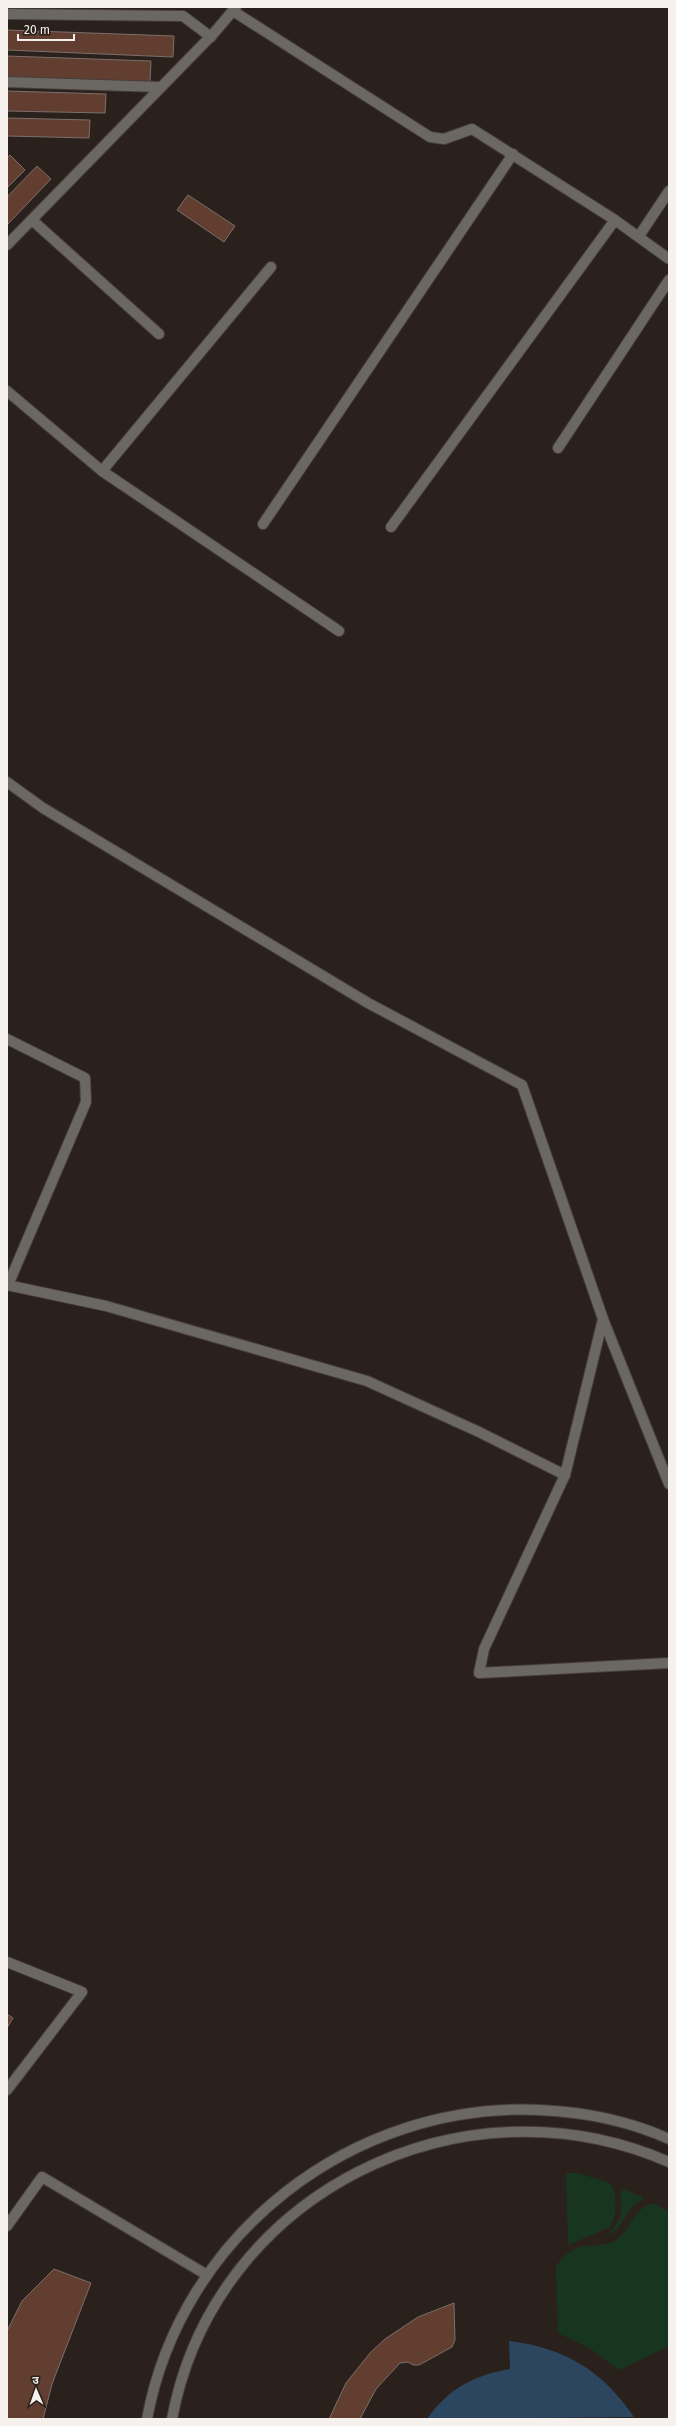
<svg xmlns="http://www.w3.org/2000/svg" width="676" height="2426" font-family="'Fira Sans','Noto Sans Devanagari',sans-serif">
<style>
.green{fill:#183520}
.water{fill:#2d465f}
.building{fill:#613e30;stroke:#7b6f6b}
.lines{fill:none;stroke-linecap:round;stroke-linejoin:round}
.minor-casing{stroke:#473e3a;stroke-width:12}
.minor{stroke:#6b6864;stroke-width:10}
</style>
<rect width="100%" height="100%" fill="#2a211d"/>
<g class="green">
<path d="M566,2173H578L610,2183C618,2195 617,2214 610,2227L568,2245Z"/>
<path d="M623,2189L644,2198L631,2208L617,2230L605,2236C621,2224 623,2212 620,2194Z"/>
<path d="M654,2203L669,2212V2346L619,2370L591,2349L558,2333L556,2267C560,2258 575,2246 585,2246C595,2245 603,2246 613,2242C633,2231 629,2210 654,2203Z"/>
</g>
<path class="water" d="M509,2341C565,2348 602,2370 634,2417L427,2419C448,2389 474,2375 510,2369Z"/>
<g class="building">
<polygon points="7,30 174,36 173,57 7,50"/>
<polygon points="7,56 151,61 150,82 7,77"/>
<polygon points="7,91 106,94 105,113 7,111"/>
<polygon points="7,118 90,120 89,138 7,136"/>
<polygon points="10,155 25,170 7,188 7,158"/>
<polygon points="37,166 51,179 7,225 7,197"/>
<polygon points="188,195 235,226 224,242 177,210"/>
<polygon points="7,2014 13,2018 7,2028"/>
<polygon points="54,2269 91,2283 52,2384 43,2419 7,2419 7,2331 22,2301"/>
<polygon points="454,2303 455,2340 452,2347 419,2365 413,2365 408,2362 400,2363 376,2389 360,2419 329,2419 346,2383 370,2353 385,2339 418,2317"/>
</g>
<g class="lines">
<g class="minor-casing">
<g id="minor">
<polyline points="233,11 430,137 444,139 472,129 615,220 669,259"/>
<polyline points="7,14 183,16 211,37"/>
<polyline points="7,82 161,87"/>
<polyline points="32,220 159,334"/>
<polyline points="639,236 669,191"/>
<polyline points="7,245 214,33 236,7"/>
<polyline points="7,391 102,471 339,631"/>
<polyline points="558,448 669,280"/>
<polyline points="102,471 271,267"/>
<polyline points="263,524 513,154"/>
<polyline points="391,527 615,220"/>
<polyline points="7,782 43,808 368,1003 522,1085 603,1319 565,1475 484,1649 479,1673 669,1663"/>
<polyline points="7,1039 85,1078 86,1102 8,1285"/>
<polyline points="7,1285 106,1306 367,1381 479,1432 565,1475"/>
<polyline points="603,1319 669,1484"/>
<polyline points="7,1962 82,1992 7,2090"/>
<polyline points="7,2226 42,2177 207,2275"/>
<path d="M147,2419C181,2234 353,2101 540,2110C584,2112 629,2121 669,2139"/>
<path d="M172,2419C214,2193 462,2071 669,2162"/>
</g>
</g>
<use href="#minor" class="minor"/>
</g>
<rect width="676" height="2426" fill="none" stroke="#f7f1ee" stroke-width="16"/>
<g transform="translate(36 2390) rotate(358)" stroke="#2a211d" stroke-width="3" paint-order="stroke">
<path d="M0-3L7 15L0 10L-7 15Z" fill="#f7f1ee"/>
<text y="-6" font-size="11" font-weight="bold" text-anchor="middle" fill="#f7f1ee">उ</text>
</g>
<path d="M18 34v6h56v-6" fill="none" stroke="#f7f1ee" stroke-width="2"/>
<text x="24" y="34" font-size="12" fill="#f7f1ee" stroke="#2a211d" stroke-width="3" paint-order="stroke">20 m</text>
</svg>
